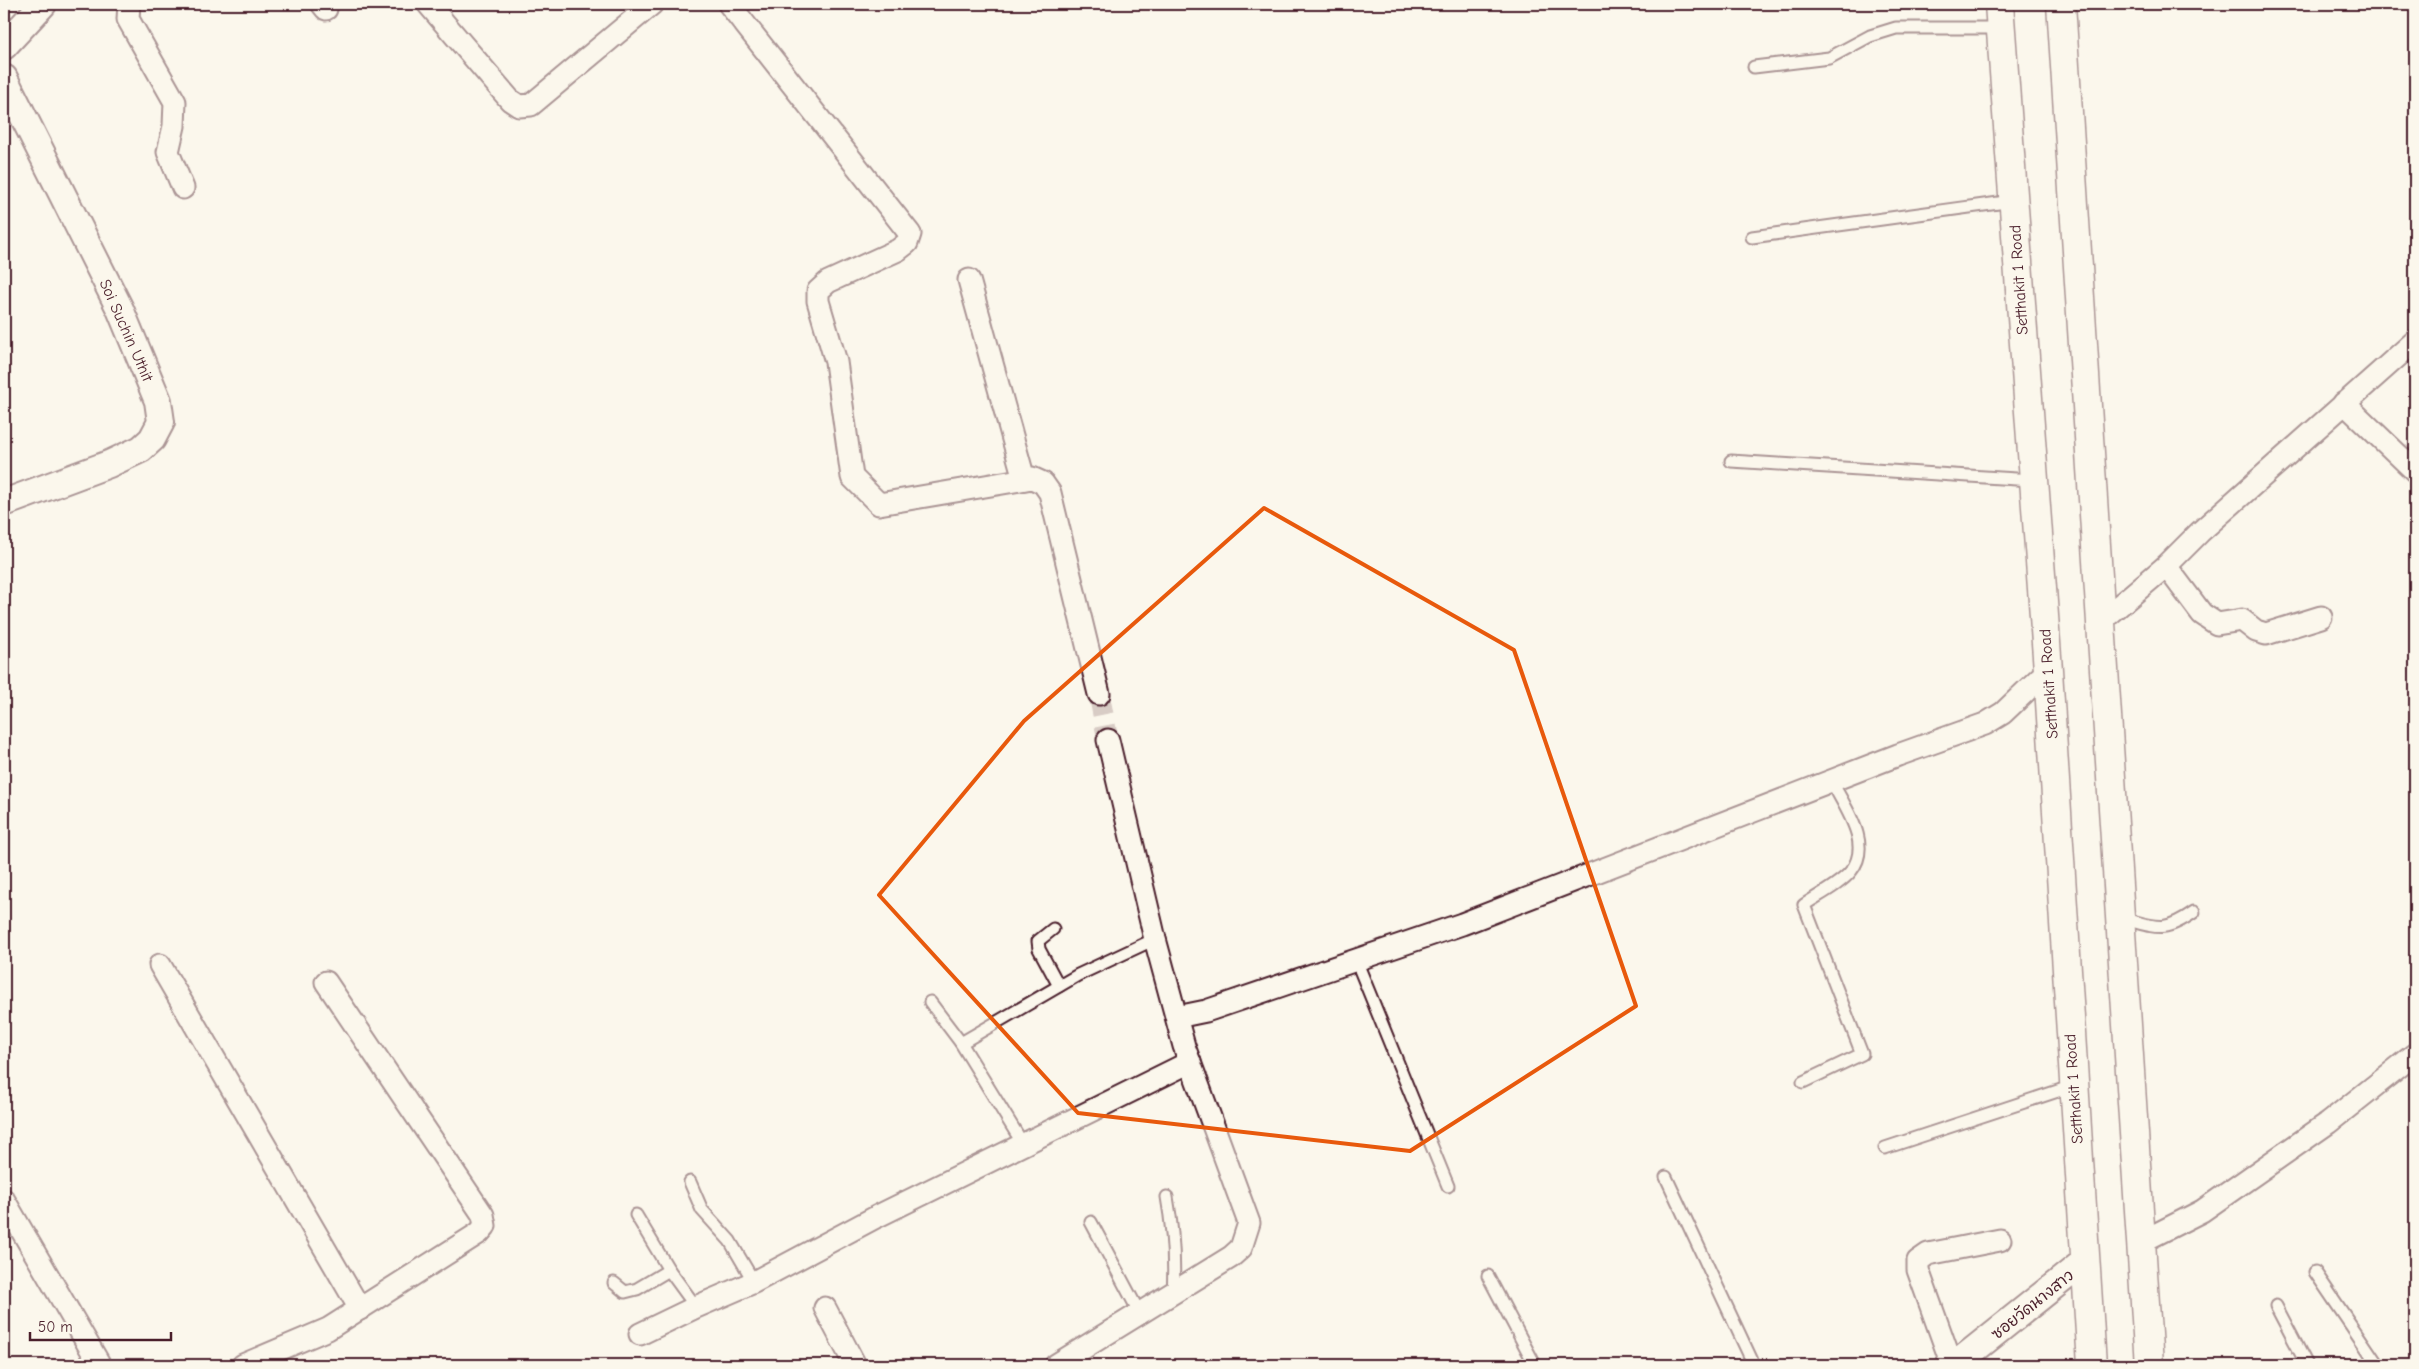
<svg xmlns="http://www.w3.org/2000/svg" width="2419" height="1369" font-family="'Comic Neue','Playpen Sans Thai',sans-serif">
<style>
.lines{fill:none;stroke-linecap:round;stroke-linejoin:round}
.minor-tunnel{stroke:#d8ccc5;stroke-width:21;stroke-dasharray:21 11;stroke-linecap:butt}
.service-casing{stroke:#4a1f2b;stroke-width:15}
.minor-casing{stroke:#4a1f2b;stroke-width:25}
.tertiary-casing{stroke:#4a1f2b;stroke-width:30}
.secondary-casing{stroke:#4a1f2b;stroke-width:31}
.service{stroke:#fbf7ec;stroke-width:11}
.minor{stroke:#fbf7ec;stroke-width:21}
.tertiary{stroke:#fbf7ec;stroke-width:26}
.secondary{stroke:#fbf7ec;stroke-width:28}
.marked{fill:none;stroke:#e8590c;stroke-width:4;stroke-linejoin:round}
.labels{text-anchor:middle;stroke-width:4;stroke-linejoin:round;paint-order:stroke}
.street-label{font-size:16px;fill:#4a1f2b;stroke:#fbf7ec}
</style>
<rect width="100%" height="100%" fill="#fbf7ec"/>
<filter id="ink" filterUnits="userSpaceOnUse"><feTurbulence type="fractalNoise" baseFrequency=".02" numOctaves="2"/><feDisplacementMap in="SourceGraphic" scale="10" xChannelSelector="R" yChannelSelector="G"/><feConvolveMatrix kernelMatrix="1 2 1 2 8 2 1 2 1" color-interpolation-filters="sRGB"/></filter>
<g filter="url(#ink)">
<g class="lines">
<polyline class="minor-tunnel" points="1099,694 1108,740"/>
<g class="service-casing">
<g id="service">
<polyline points="1754,67 1829,58 1870,36 1896,28 2000,28"/>
<polyline points="1752,237 2013,201"/>
<polyline points="1731,461 2032,480"/>
<path d="M2121,918C2157,927 2162,934 2194,912"/>
<polyline points="1053,929 1038,941 1039,949 1059,986"/>
<polyline points="1356,960 1448,1186"/>
<polyline points="930,1002 961,1043 1078,975 1155,939"/>
<polyline points="961,1043 1023,1144"/>
<path d="M1803,1082L1862,1054L1804,905C1817,896 1842,883 1851,871C1873,844 1845,808 1832,782"/>
<polyline points="1885,1148 2073,1086"/>
<polyline points="1666,1177 1754,1365"/>
<polyline points="690,1182 702,1210 730,1241 754,1282"/>
<path d="M1167,1197C1173,1230 1175,1261 1173,1294"/>
<polyline points="636,1215 669,1270"/>
<polyline points="1091,1222 1139,1312"/>
<polyline points="2315,1272 2378,1365"/>
<polyline points="1488,1276 1535,1365"/>
<polyline points="614,1283 625,1292 637,1289 669,1270 696,1307"/>
<polyline points="2276,1306 2307,1365"/>
</g>
</g>
<g class="minor-casing">
<g id="minor">
<polyline points="129,4 128,19 175,102 174,126 168,152 183,188"/>
<polyline points="322,4 326,9"/>
<polyline points="428,4 510,100 519,106 531,105 652,4"/>
<polyline points="729,4 910,234 907,243 898,250 828,282 818,291 818,301 836,362 852,477 879,504 1032,478 1043,483 1050,493 1099,694"/>
<polyline points="969,280 1024,479"/>
<polyline points="2344,403 2415,471"/>
<polyline points="2166,566 2202,614 2217,624 2242,620 2256,631 2266,634 2321,617"/>
<polyline points="2100,622 2166,566 2200,532 2415,341"/>
<polyline points="160,965 360,1309"/>
<polyline points="1177,1017 1206,1011 1462,924 1898,755 1985,724 2003,713 2048,670"/>
<polyline points="4,1200 100,1365"/>
<polyline points="2141,1242 2202,1211 2328,1123 2415,1054"/>
<polyline points="825,1308 855,1365"/>
<polyline points="640,1334 696,1307 754,1282 876,1217 1190,1062"/>
<polyline points="243,1365 328,1329 479,1233 485,1226 483,1215 326,982"/>
<polyline points="1056,1365 1231,1257 1241,1248 1249,1223 1184,1046 1155,939 1108,740"/>
<polyline points="1952,1365 1918,1270 1918,1261 1928,1254 2000,1240"/>
</g>
</g>
<g class="tertiary-casing">
<g id="tertiary">
<polyline points="4,46 43,4"/>
<polyline points="4,78 120,309 158,401 161,422 152,439 141,449 109,464 4,503"/>
<polyline points="1955,1365 2085,1261"/>
</g>
</g>
<g class="secondary-casing">
<g id="secondary">
<polyline points="1999,4 2048,670 2092,1365"/>
<polyline points="2061,4 2149,1365"/>
</g>
</g>
<use href="#service" class="service"/>
<use href="#minor" class="minor"/>
<use href="#tertiary" class="tertiary"/>
<use href="#secondary" class="secondary"/>
</g>
</g>
<path d="M0 0H2419V1369H0ZM1264,508L1514,650L1636,1006L1410,1151L1078,1113L879,895L1024,721Z" fill="#fbf7ec" fill-opacity=".55" fill-rule="evenodd"/>
<path class="marked" d="M1264,508L1514,650L1636,1006L1410,1151L1078,1113L879,895L1024,721Z"/>
<g class="labels">
<g class="street-label">
<text transform="translate(2018 280) rotate(-94)" y="6">Setthakit 1 Road</text>
<text transform="translate(127 330) rotate(66)" y="6">Soi Suchin Uthit</text>
<text transform="translate(2048 684) rotate(-94)" y="6">Setthakit 1 Road</text>
<text transform="translate(2073 1089) rotate(-94)" y="6">Setthakit 1 Road</text>
<text transform="translate(2032 1304) rotate(-39)" y="6">ซอยวัดนางสาว</text>
</g>
</g>
<rect width="2419" height="1369" fill="none" stroke="#fbf7ec" stroke-width="20"/>
<rect x="10" y="10" width="2399" height="1349" fill="none" stroke="#4a1f2b" stroke-width="2" filter="url(#ink)"/>
<path d="M30 1332v8h141v-8" fill="none" stroke="#4a1f2b" stroke-width="2.5"/>
<text x="38" y="1332" font-size="15" fill="#4a1f2b" stroke="#fbf7ec" stroke-width="4" paint-order="stroke">50 m</text>
</svg>
